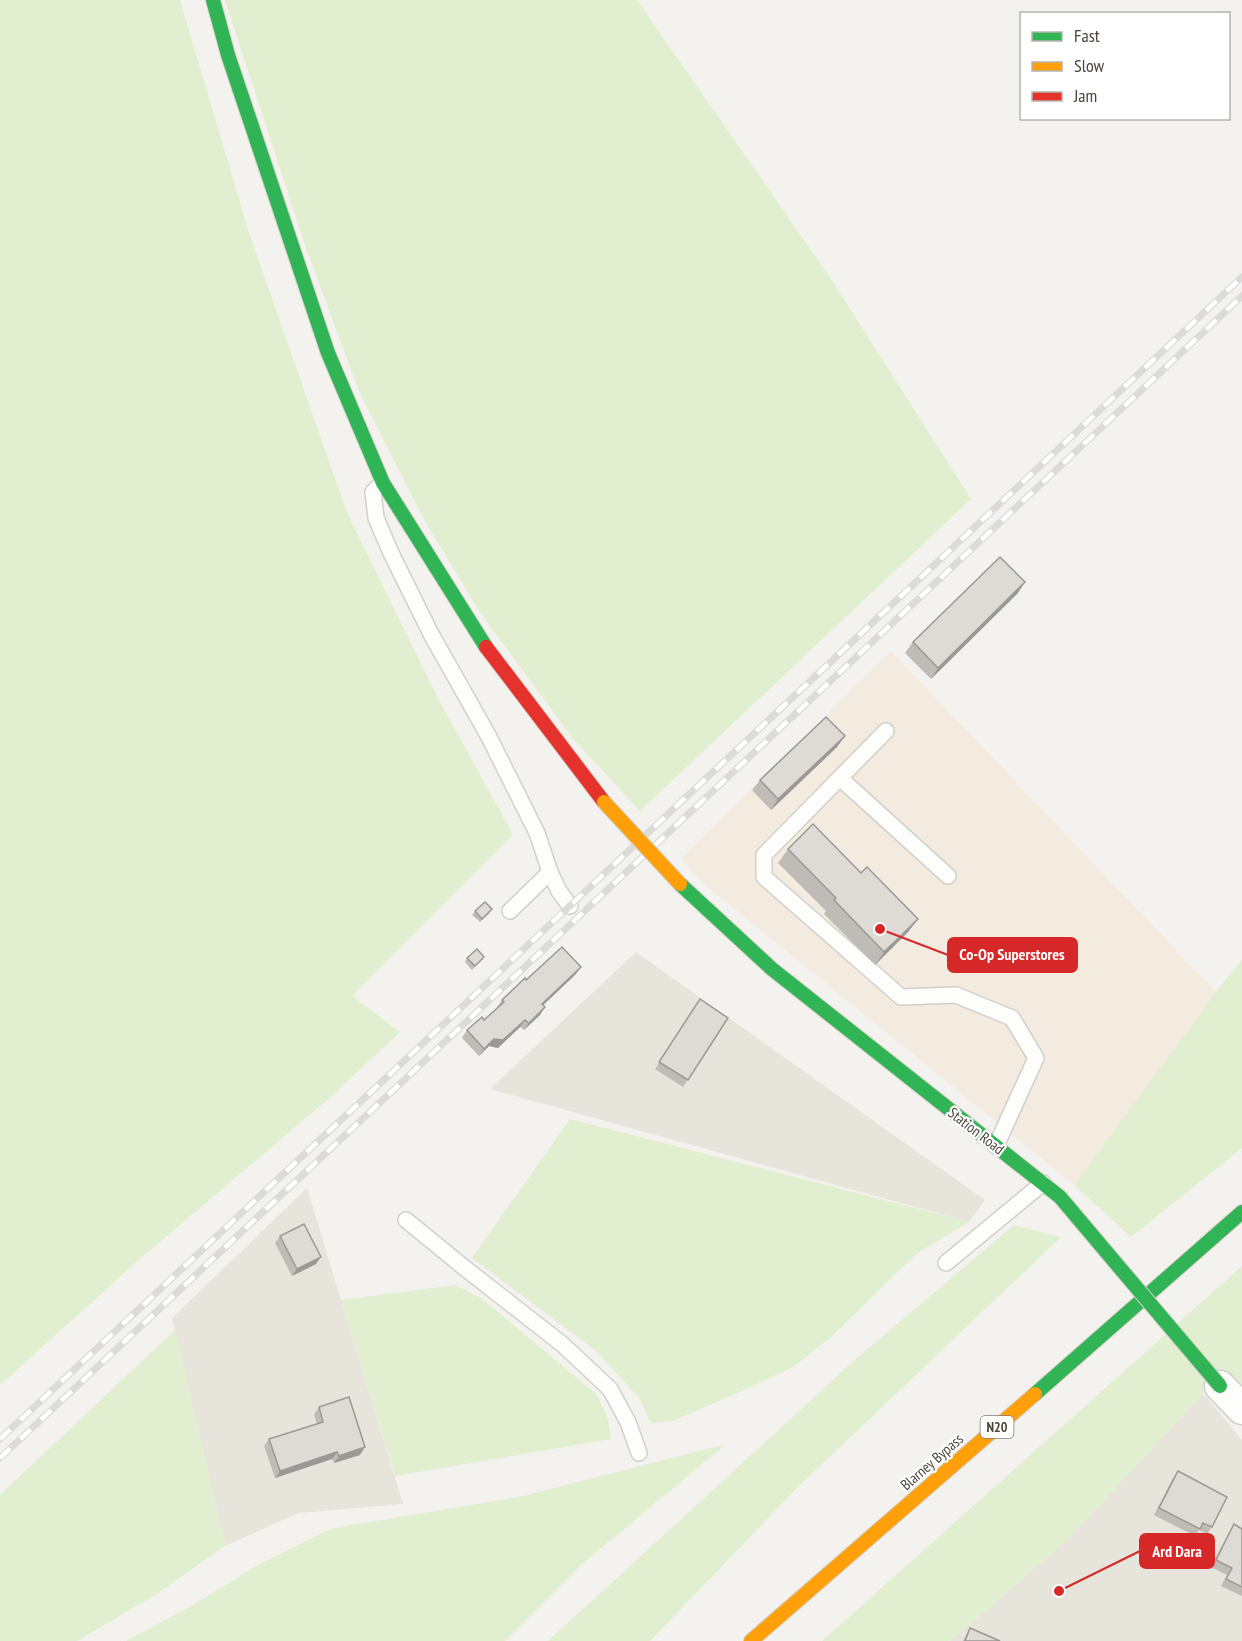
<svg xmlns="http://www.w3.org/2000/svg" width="1242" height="1641" font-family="'PT Sans Narrow',sans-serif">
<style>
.residential{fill:#e7e4dc}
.commercial{fill:#f3ebdf}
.green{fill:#e1eecf}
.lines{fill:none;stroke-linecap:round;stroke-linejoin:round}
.lane-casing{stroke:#d2d0cb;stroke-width:18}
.street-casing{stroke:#d2d0cb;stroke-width:33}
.fast-casing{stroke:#d3cfc5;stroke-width:16}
.slow-casing{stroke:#d3cfc5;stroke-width:16}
.jam-casing{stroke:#d3cfc5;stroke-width:16}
.lane{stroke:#fdfdfc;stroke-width:15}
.street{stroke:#fdfdfc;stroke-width:30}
.fast{stroke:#30b455;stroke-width:14}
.slow{stroke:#ff9f0a;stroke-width:14}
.jam{stroke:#e5322d;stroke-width:14}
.rail-casing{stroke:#dbdbda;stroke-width:7}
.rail{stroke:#fff;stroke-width:4.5;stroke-dasharray:14;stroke-linecap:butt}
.fast-bridge-casing{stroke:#d3cfc5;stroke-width:16;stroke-linecap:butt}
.slow-bridge-casing{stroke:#d3cfc5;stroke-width:16;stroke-linecap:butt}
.fast-bridge{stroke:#30b455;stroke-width:14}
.slow-bridge{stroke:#ff9f0a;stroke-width:14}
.wall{fill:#bfbcb8}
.shaded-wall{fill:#9b9996}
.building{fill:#dedbd6;stroke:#9b9996;stroke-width:1.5}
.labels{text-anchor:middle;stroke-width:4.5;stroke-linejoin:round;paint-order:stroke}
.shield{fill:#fff;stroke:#817c74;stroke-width:1.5}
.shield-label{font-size:14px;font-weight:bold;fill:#4b4439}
.street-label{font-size:15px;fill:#4b4439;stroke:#fff}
.leader{fill:none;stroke:#d62828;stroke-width:2}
.callout-dot{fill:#d62828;stroke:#fff;stroke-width:2}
.callout{fill:#d62828;stroke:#d62828;stroke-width:2}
.callout-label{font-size:16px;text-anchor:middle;font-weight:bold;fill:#fff}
</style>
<rect width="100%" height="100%" fill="#f4f2ee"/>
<g class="residential">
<polygon points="636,952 985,1200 969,1222 490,1089"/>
<polygon points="307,1188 403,1504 299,1513 225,1546 172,1318"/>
<polygon points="1203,1393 1242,1440 1242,1641 950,1641 1066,1541"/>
</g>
<polygon class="commercial" points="891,651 1216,992 1074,1185 709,888 681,859"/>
<g class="green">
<polygon points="0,0 180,0 248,230 347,513 439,700 513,835 353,995 361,1003 400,1032 333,1095 142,1257 0,1385"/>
<polygon points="225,0 637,0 831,279 971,499 640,811 574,740 481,614 426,523 360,394 305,245"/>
<polygon points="1242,960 1242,1148 1131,1237 1074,1185 1216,992"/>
<polygon points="570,1119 969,1222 916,1254 831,1337 793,1367 742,1391 673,1421 651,1423 639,1398 596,1351 472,1258"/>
<polygon points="1014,1225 1061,1237 798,1487 650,1641 548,1641 857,1358"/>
<polygon points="1242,1266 1242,1389 1228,1374 1203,1393 1066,1541 950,1641 822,1641"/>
<polygon points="455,1285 481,1298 597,1395 608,1419 611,1439 395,1476 341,1300"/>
<polygon points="175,1330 225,1546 155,1595 77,1641 0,1641 0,1495"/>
<polygon points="726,1444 582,1564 505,1641 126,1641 191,1606 258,1565 330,1529 523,1496"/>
</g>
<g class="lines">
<g class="lane-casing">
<g id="lane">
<polyline points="381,484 373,492 376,518 391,553 431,634 489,737 537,833 550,872 510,911"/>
<polyline points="886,731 764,855 764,877 901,997 956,995 1012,1018 1036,1058 996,1146"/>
<polyline points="840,778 948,876"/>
<polyline points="550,872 559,891 570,906"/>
<polyline points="406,1220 466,1269 562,1344 610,1389 628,1422 639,1453"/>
<polyline points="946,1263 1043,1183"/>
</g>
</g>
<g class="street-casing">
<polyline id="street" points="1220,1386 1242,1409"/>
</g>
<g class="fast-casing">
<g id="fast">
<polyline points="213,0 228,55 328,353 383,483 486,647"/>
<polyline points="680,884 772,969 1060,1197 1114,1261"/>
<polyline points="1035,1394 1242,1212"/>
</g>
</g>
<g class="slow-casing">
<polyline id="slow" points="751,1641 1035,1394"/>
</g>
<g class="jam-casing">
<polyline id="jam" points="486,647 604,802"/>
</g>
<use href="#lane" class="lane"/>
<use href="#street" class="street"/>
<use href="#fast" class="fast"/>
<use href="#slow" class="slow"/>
<use href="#jam" class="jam"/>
<g class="rail-casing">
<g id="rail">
<polyline points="0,1439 1242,277"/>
<polyline points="0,1458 1242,296"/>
</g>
</g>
<use href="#rail" class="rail"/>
<g class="fast-bridge-casing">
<polyline id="fast-bridge" points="1114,1261 1220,1386"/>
</g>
<g class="slow-bridge-casing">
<polyline id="slow-bridge" points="604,802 680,884"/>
</g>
<use href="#fast-bridge" class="fast-bridge"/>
<use href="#slow-bridge" class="slow-bridge"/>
</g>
<g class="wall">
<polygon points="1018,593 931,679 905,653 913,642"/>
<polygon points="845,736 837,747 771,810 752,790 760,780"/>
<polygon points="788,849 861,873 918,919 908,932 875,965 824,914 826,911 778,863"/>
<polygon points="475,911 490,913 480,922 472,915"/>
<polygon points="484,957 472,970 465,962 467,958"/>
<polygon points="576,974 543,1005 540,1015 524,1030 520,1027 498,1048 489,1046 479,1056 462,1038 467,1030 484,1020 498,1007 497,1007 502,1000 526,980"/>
<polygon points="700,999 728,1018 683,1087 655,1069"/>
<polygon points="280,1236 316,1264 292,1276 275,1243"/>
<polygon points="319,1407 360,1455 334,1463 332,1459 275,1478 264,1446 269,1439 317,1424 314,1414"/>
<polygon points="1178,1471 1212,1527 1207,1534 1199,1530 1195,1536 1154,1515 1173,1478"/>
<polygon points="1234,1524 1242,1529 1242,1596 1221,1586 1227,1575 1211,1567 1229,1532"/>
<polygon points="970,1628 1000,1641 963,1641 966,1635"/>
</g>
<g class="shaded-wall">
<polygon points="1025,582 1018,593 931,679 938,668"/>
<polygon points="845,736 837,747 771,810 778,799"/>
<polygon points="918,919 908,932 875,965 884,952"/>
<polygon points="581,967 576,974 537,1011 542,1004"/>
<polygon points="545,1007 540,1015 524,1030 529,1023"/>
<polygon points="525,1020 520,1027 498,1048 489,1046 479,1056 484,1049 494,1039"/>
<polygon points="321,1257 316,1264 292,1276 297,1269"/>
<polygon points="365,1447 360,1455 334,1463 339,1456"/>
<polygon points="337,1452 332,1459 275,1478 280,1471"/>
</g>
<g class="building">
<polygon points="1000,557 1025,582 938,668 913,642"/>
<polygon points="826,717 845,736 778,799 760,780"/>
<polygon points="813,824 861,873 867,867 918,919 884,952 834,900 836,898 788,849"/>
<polygon points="485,902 492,909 482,919 475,911"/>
<polygon points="562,947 581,967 542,1004 545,1007 529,1023 525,1020 503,1040 494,1039 484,1049 467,1030 482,1017 484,1020 504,1002 502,1000 525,978 526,980"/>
<polygon points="477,949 484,957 475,966 467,958"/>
<polygon points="700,999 728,1018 688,1080 659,1062"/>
<polygon points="304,1224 321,1257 297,1269 280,1236"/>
<polygon points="349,1397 365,1447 339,1456 337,1452 280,1471 269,1439 323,1422 319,1407"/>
<polygon points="1178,1471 1227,1497 1212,1527 1203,1523 1200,1529 1159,1508"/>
<polygon points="1234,1524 1242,1529 1242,1587 1226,1579 1232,1568 1216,1560"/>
<polygon points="970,1628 1000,1641 965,1641"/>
</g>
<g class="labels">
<rect class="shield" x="980.5" y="1416" width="33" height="22" rx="4.5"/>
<g class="shield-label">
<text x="997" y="1432">N20</text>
</g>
<g class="street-label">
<text transform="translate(976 1131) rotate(38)" y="5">Station Road</text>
<text transform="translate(932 1462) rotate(-41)" y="5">Blarney Bypass</text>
</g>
</g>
<path class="leader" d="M880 929L948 955M1059 1591L1140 1551"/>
<g class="callout-dot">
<circle cx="880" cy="929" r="6"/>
<circle cx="1059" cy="1591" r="6"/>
</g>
<g class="callout">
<rect x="948" y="938" width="129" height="34" rx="6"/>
<rect x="1140" y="1534" width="74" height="34" rx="6"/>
</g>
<g class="callout-label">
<text x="1012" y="960">Co-Op Superstores</text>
<text x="1177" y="1557">Ard Dara</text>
</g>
<rect x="1020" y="12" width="210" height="108" fill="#ffffff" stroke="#b7b4b0" stroke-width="1.5"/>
<rect x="1032" y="32" width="30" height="9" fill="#30b455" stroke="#b7b4b0" stroke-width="1.5"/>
<text x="1074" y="42" font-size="18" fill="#4b4439">Fast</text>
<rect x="1032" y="62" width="30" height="9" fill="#ff9f0a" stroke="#b7b4b0" stroke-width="1.5"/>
<text x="1074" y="72" font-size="18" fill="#4b4439">Slow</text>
<rect x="1032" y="92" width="30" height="9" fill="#e5322d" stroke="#b7b4b0" stroke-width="1.5"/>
<text x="1074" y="102" font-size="18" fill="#4b4439">Jam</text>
</svg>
